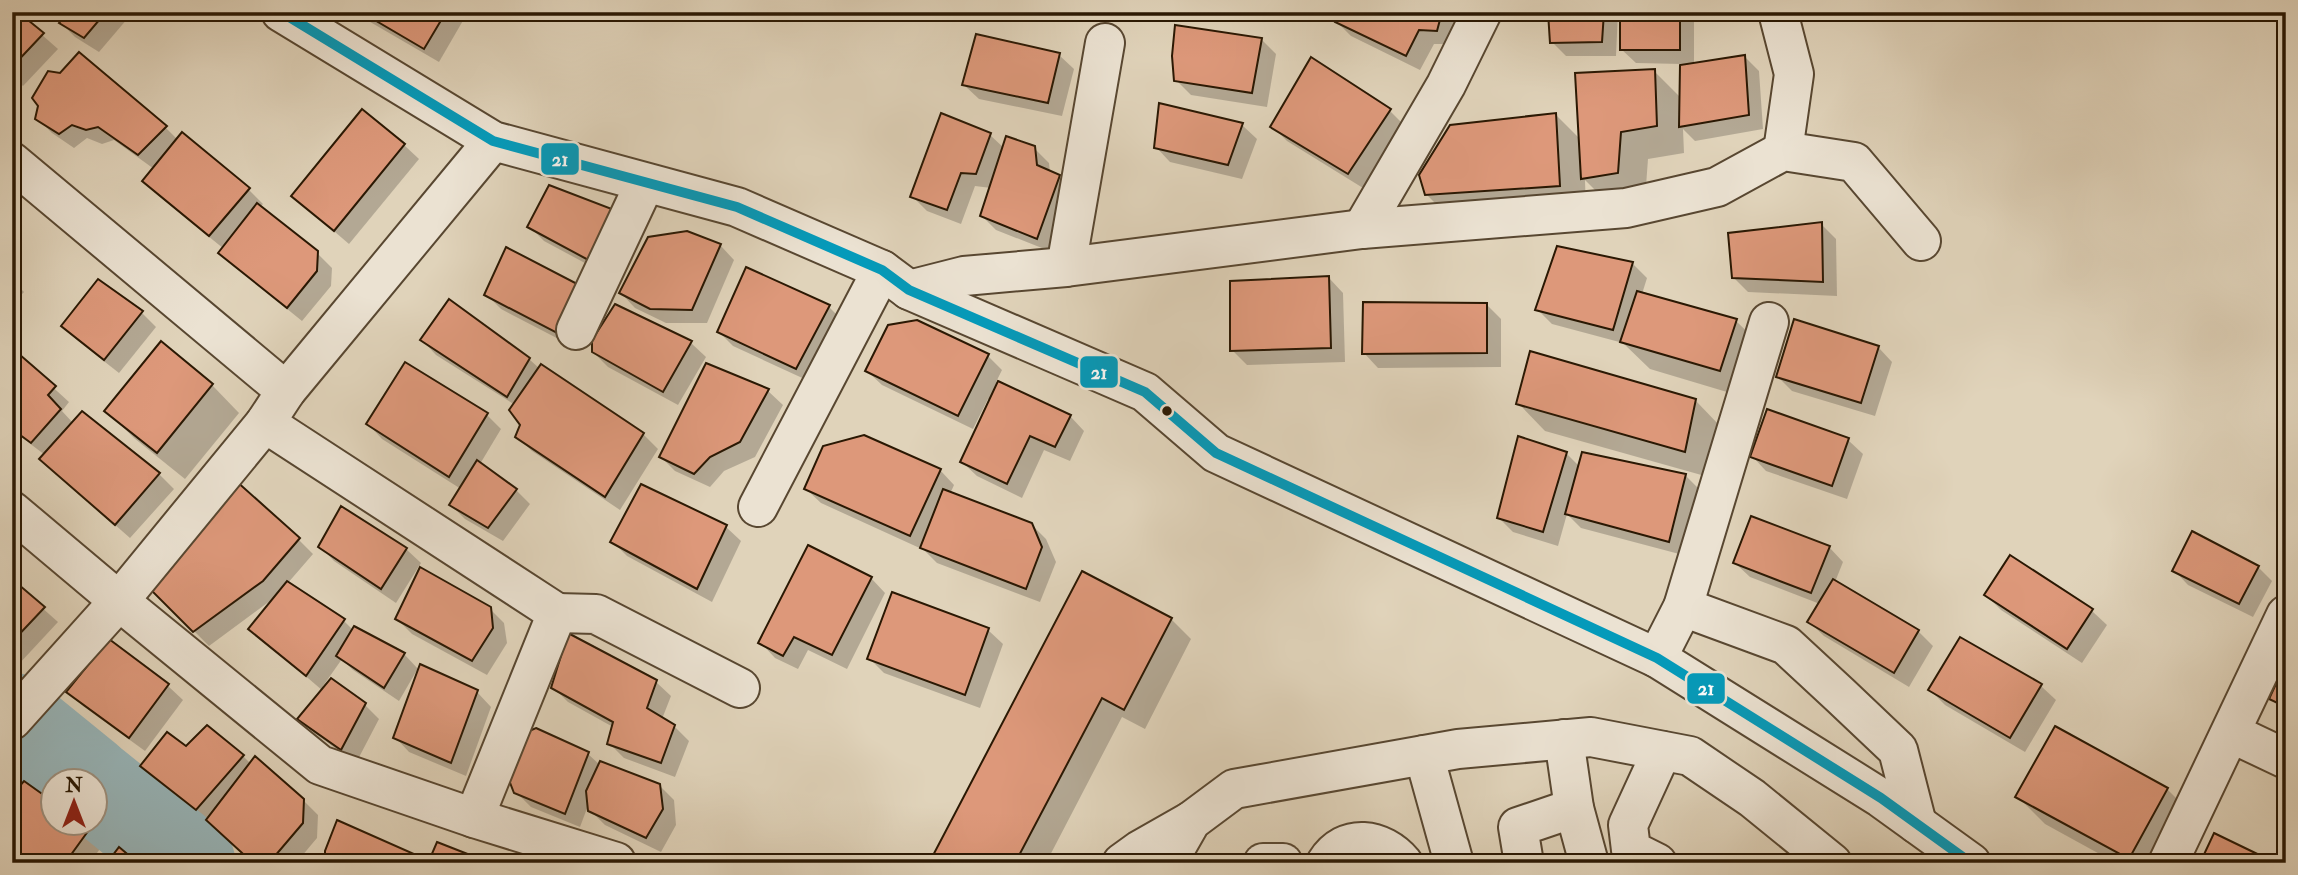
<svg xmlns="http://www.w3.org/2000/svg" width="2298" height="875" font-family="'IM FELL Double Pica',serif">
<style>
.shadow{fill:#0003}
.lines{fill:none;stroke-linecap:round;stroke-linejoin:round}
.river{stroke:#98b6ba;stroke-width:93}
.building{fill:#dd987a;stroke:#2a1803;stroke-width:2}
.minor-casing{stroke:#584731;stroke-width:42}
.minor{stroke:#ebe2d2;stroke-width:38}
.bus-1-casing{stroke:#ebe2d2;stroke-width:16}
.bus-1{stroke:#049aba;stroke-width:10}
.bus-dot{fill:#2a1803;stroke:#ebe2d2;stroke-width:2.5}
.line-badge{stroke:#ebe2d2;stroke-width:2.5}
.badge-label{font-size:19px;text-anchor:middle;font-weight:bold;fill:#fff}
</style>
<rect width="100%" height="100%" fill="#e0d3ba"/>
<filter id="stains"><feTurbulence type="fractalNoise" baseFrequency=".00286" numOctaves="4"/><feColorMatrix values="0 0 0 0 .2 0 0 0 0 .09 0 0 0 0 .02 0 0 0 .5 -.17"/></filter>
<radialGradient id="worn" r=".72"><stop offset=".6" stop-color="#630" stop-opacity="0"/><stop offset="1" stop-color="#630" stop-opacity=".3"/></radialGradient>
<g class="shadow">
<polygon points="12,12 16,12 58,49 23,86 12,77"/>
<polygon points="70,12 122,12 128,18 99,52 75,37 61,23"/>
<polygon points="353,12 468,12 439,62"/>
<polygon points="1341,12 1448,12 1458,22 1452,44 1434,44 1420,70 1351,36 1337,22"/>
<polygon points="1550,12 1618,12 1616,56 1566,56 1552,42"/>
<polygon points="1622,12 1694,12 1694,65 1745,57 1759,71 1763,129 1695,141 1683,129 1684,153 1648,159 1645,200 1610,205 1585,180 1586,213 1454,222 1426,194 1556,115 1581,140 1654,71 1681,98 1681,64 1636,63 1621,49"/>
<polygon points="1261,39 1276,54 1267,107 1191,95 1176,80"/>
<polygon points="1059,55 1074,69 1062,116 979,99 964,85"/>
<polygon points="1390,111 1404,125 1363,188 1287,141 1272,126"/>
<polygon points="362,112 404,145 419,159 349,244 293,196"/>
<polygon points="942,115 990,135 1004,148 1034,148 1049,163 1050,173 1059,177 1074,191 1052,252 996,230 982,216 991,188 975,186 961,224 927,211 912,196"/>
<polygon points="37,118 165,127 178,140 248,189 263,204 260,207 317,253 332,268 331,286 302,321 235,267 220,253 224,249 159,196 145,181 154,169 114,140 102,144 87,138 74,148 52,133"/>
<polygon points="1242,125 1257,139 1242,179 1170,162 1156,147"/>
<polygon points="616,213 609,276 544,241 529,226"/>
<polygon points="1821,224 1836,239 1837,296 1748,292 1733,277"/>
<polygon points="720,245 734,260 707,323 666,323 635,308 621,293"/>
<polygon points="507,250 574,347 501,309 487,295"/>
<polygon points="1632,263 1647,278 1642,294 1736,321 1764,348 1747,398 1650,369 1623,343 1552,324 1537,309"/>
<polygon points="1329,278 1343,293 1345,362 1247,365 1232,350"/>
<polygon points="12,280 24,292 12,305"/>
<polygon points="98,281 142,313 156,327 119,373 77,340 63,326"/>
<polygon points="1487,305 1501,319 1501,367 1378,368 1364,353"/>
<polygon points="615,306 691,343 706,357 678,405 608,367 593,352"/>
<polygon points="829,307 843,321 811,382 733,346 719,332"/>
<polygon points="422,340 529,359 540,369 542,367 643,434 658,449 620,510 532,451 517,437 522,425 515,405 436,355"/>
<polygon points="161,344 212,385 239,413 185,479 134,438 107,411"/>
<polygon points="1878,347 1892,362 1875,416 1792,391 1778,377"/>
<polygon points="12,350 69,402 62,411 73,423 82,413 159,474 174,489 130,538 56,473 45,455 12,430"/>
<polygon points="988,356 1002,370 996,382 1070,416 1084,431 1070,461 1044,450 1022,498 977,476 962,462 991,401 988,399 973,429 882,385 867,371"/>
<polygon points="707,365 768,391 783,405 755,457 724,471 710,487 675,471 661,457"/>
<polygon points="1695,400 1722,428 1712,478 1545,431 1518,403"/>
<polygon points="487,415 501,429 480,464 516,490 530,504 503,541 465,519 451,505 461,489 382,439 368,424"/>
<polygon points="1848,440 1863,454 1847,499 1766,471 1752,456"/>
<polygon points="1566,453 1580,467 1686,476 1700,490 1683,555 1581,528 1567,514 1558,546 1513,532 1499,518"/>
<polygon points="940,470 954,485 950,494 1031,524 1046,539 1056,562 1040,602 937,563 924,550 821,503 806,489"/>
<polygon points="642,487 726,527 741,541 712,602 627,556 612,541"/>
<polygon points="298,539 313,554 287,584 344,621 353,630 404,654 419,670 477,692 491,707 466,776 409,752 395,737 419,671 417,670 399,701 353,670 342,659 323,686 365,705 379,719 356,763 314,733 299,719 323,691 251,629 274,598 209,646 154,591"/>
<polygon points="320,546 406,549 421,563 396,603 334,561"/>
<polygon points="1829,547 1843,562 1835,582 1918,631 1933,646 1909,687 1824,636 1809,622 1820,604 1750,577 1735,563"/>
<polygon points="2011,558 2092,611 2107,625 2082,663 2001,610 1986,595"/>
<polygon points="2258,567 2272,581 2253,617 2188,585 2174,570"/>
<polygon points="871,578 885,593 847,669 808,650 798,669 775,658 761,643"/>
<polygon points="12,581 58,622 18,665 12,660"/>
<polygon points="489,608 504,623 507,643 487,675 412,634 397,619"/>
<polygon points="1171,619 1191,639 1145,729 1122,717 1046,863 931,863"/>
<polygon points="988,630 1003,644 980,708 884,673 869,658"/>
<polygon points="1961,639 2041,686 2056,700 2025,752 1945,705 1930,690"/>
<polygon points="109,642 168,686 183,700 145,751 83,706 68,692"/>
<polygon points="2286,666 2286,713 2271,699"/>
<polygon points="656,682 671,696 662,719 674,726 689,741 675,777 624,758 609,743 613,727 568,702 553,687"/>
<polygon points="2056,728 2167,789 2195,817 2169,863 2116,863 2045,824 2017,796"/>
<polygon points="588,754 600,765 659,785 674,800 676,825 661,852 605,825 590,810 589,803 580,827 531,807 516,792"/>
<polygon points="243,756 251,764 303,800 318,815 317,838 296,863 254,863 143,766"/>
<polygon points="24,783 52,803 52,822 81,822 104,843 90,863 12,861 12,798"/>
<polygon points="413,855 420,863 327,863"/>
</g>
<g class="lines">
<g class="river">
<polyline points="12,719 87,780"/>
<polyline points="94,786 189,863"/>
</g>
</g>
<g class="building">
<polygon points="12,12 18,12 44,33 12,67"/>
<polygon points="68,12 106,12 84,38 59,23"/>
<polygon points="361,12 446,12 424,49"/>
<polygon points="1339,12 1442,12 1437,31 1419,30 1406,56 1335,22"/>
<polygon points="1548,12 1604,12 1602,42 1550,43"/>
<rect x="1620" y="12" width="60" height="38"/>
<polygon points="1175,25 1262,38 1252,93 1174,81 1172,56"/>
<polygon points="976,34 1060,53 1048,103 962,85"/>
<polygon points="79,52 167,126 138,155 98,127 86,130 72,125 59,134 35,119 38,106 32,98 48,71 60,73"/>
<polygon points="1745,55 1749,115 1679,127 1680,65"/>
<polygon points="1311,57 1391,109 1348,174 1270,127"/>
<polygon points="1655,69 1657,126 1621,132 1618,173 1581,179 1575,73"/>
<polygon points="1159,103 1243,123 1228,165 1154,148"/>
<polygon points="362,109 405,144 334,231 291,196"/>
<polygon points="941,113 991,133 976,174 961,173 947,210 910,197"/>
<polygon points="1556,113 1560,186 1425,195 1419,175 1450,125"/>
<polygon points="182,132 250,188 209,236 142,181"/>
<polygon points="1006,136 1035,146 1037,165 1060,175 1037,239 980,216"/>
<polygon points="549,185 617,211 594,263 527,227"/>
<polygon points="257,203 318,251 317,271 287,308 218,253"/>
<polygon points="1822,222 1823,282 1732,278 1728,233"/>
<polygon points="687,231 721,244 692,310 650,309 619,293 648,237"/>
<polygon points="1557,246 1633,262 1613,330 1535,310"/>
<polygon points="506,247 583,287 559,334 484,295"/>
<polygon points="746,267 830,305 796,369 717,332"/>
<polygon points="1329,276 1331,348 1230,351 1230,281"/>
<polygon points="98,279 143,311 104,360 61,326"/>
<polygon points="1637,291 1737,319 1720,371 1620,342"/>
<polygon points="449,299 530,358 507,397 420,340"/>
<polygon points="1363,302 1487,303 1487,353 1362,354"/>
<polygon points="615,304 692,341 663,392 592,352 592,340"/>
<polygon points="1794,319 1879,346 1861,403 1776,377"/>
<polygon points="917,320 989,354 958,416 865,371 888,325"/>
<polygon points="161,341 213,384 157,453 104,411"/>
<polygon points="12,348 56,386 48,395 61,409 31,443 12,429"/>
<polygon points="1530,351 1696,399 1685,452 1516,404"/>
<polygon points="405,362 488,413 449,477 366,424"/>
<polygon points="706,363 769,389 740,442 710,457 694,474 659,457"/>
<polygon points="541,364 644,433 605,497 515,437 520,425 509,410"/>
<polygon points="998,381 1071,415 1055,447 1030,436 1007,484 960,462"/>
<polygon points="1767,409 1849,438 1832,486 1750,457"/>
<polygon points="82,411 160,473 115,525 39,459"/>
<polygon points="864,435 941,469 910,536 804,489 823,446"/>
<polygon points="1518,436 1567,452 1543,532 1497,518"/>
<polygon points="1582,452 1686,474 1669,542 1565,514"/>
<polygon points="477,460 517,489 488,528 449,505"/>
<polygon points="235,480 300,538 263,581 193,632 152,591"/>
<polygon points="641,484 727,525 697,589 610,542"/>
<polygon points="943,489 1032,523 1042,547 1026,589 920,548"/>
<polygon points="341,506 407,548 381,589 318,547"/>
<polygon points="1751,516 1830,546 1811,593 1733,563"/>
<polygon points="2192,531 2259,566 2239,604 2172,571"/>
<polygon points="808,545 872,577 832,655 794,637 783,656 758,643"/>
<polygon points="2010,555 2093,609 2067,649 1984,595"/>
<polygon points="420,567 491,607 493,628 472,661 395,619"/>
<polygon points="1082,571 1172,618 1124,710 1102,698 1015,863 929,863"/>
<polygon points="12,579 45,607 12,642"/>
<polygon points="1833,579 1919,630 1894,673 1807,622"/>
<polygon points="287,581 345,619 306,676 248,629"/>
<polygon points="892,592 989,628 965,695 867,659"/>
<polygon points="354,626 405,653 384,688 336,656"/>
<polygon points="568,633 657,680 647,708 675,725 661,763 607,744 613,722 551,688"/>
<polygon points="1960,637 2042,684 2010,738 1928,690"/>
<polygon points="109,639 169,684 129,738 66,692"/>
<polygon points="2286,662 2286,707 2269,699"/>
<polygon points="420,664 478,690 451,763 393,738"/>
<polygon points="331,678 366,703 341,750 297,719"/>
<polygon points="207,725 244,755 196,810 140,766 167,732 186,746"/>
<polygon points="2055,726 2168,788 2129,859 2015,797"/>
<polygon points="536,728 589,752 565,814 514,793 507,775 520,735"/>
<polygon points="255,756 304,799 303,823 269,863 253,863 206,820"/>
<polygon points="600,761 660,784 663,809 646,838 588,811 586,791"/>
<polygon points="24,781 52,801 52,822 84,822 91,827 65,863 17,863 12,859 12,795"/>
<polygon points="337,820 414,854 411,863 325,863 325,851"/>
<polygon points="2214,833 2276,863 2200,863"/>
<polygon points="437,842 488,862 488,863 428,863"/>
<polygon points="119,847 138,863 107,863"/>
</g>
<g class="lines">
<g class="minor-casing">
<g id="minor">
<polyline points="281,12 493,141 737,207 882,270 909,290 1145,392 1216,453 1657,658 1881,798 1971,863"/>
<polyline points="1778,12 1794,74 1783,151"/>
<polyline points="12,162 286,391"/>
<polyline points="1362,229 1446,85 1482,12"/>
<polyline points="1066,267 1105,43"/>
<polyline points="909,290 964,276 1066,267 1362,229 1626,208 1717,187 1783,151 1854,162 1921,241"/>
<polyline points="576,330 645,183"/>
<polyline points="265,423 557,613 474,818"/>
<polyline points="758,507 882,270"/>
<polyline points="12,511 119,601 320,765 474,818 616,862"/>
<polyline points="1683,607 1786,645 1840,695 1898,750 1917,824"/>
<polyline points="557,613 596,614 740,688"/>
<polyline points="1657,658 1683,607 1769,322"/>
<polyline points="12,720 119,601 265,423 286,391 493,141"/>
<polyline points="2231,733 2286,759"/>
<polyline points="1564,739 1574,808 1589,863"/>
<polyline points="1424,755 1454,863"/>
<polyline points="1122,863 1140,850 1191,821"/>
<polyline points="1167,863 1191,821 1234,789 1458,749 1591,737 1690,756 1752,798 1832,863"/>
<polyline points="1263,863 1283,863"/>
<path d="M1326,863C1345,832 1382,838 1403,863"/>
<polyline points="1524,863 1518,827 1574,808"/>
<polyline points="1657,863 1631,850 1628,825 1662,751"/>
<polyline points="2168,863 2286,615"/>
</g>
</g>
<use href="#minor" class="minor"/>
<g class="bus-1-casing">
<polyline id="bus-1" points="281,12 493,141 737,207 882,270 909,290 1145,392 1216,453 1657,658 1881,798 1971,863"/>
</g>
<use href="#bus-1" class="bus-1"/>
</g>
<circle class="bus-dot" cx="1167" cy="411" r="6"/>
<g class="line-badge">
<rect x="540" y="142" width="40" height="34" rx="7" fill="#049aba"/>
<rect x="1079" y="355" width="40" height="34" rx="7" fill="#049aba"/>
<rect x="1686" y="672" width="40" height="33" rx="7" fill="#049aba"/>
</g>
<g class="badge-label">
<text x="560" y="166">21</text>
<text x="1099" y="379">21</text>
<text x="1706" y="695">21</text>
</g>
<rect width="2298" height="875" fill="none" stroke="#e0d3ba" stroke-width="42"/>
<rect x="14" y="14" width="2270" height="847" fill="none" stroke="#2a1803" stroke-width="3.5"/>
<rect x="21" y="21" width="2256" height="833" fill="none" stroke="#2a1803" stroke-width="2"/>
<g transform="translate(74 802)"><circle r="33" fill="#ebe2d2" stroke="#9e917f" stroke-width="2"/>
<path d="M0-5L12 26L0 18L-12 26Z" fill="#8f2418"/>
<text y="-10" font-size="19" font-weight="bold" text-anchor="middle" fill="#2a1803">N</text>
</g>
<rect width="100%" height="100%" filter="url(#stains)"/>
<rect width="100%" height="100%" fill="url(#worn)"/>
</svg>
